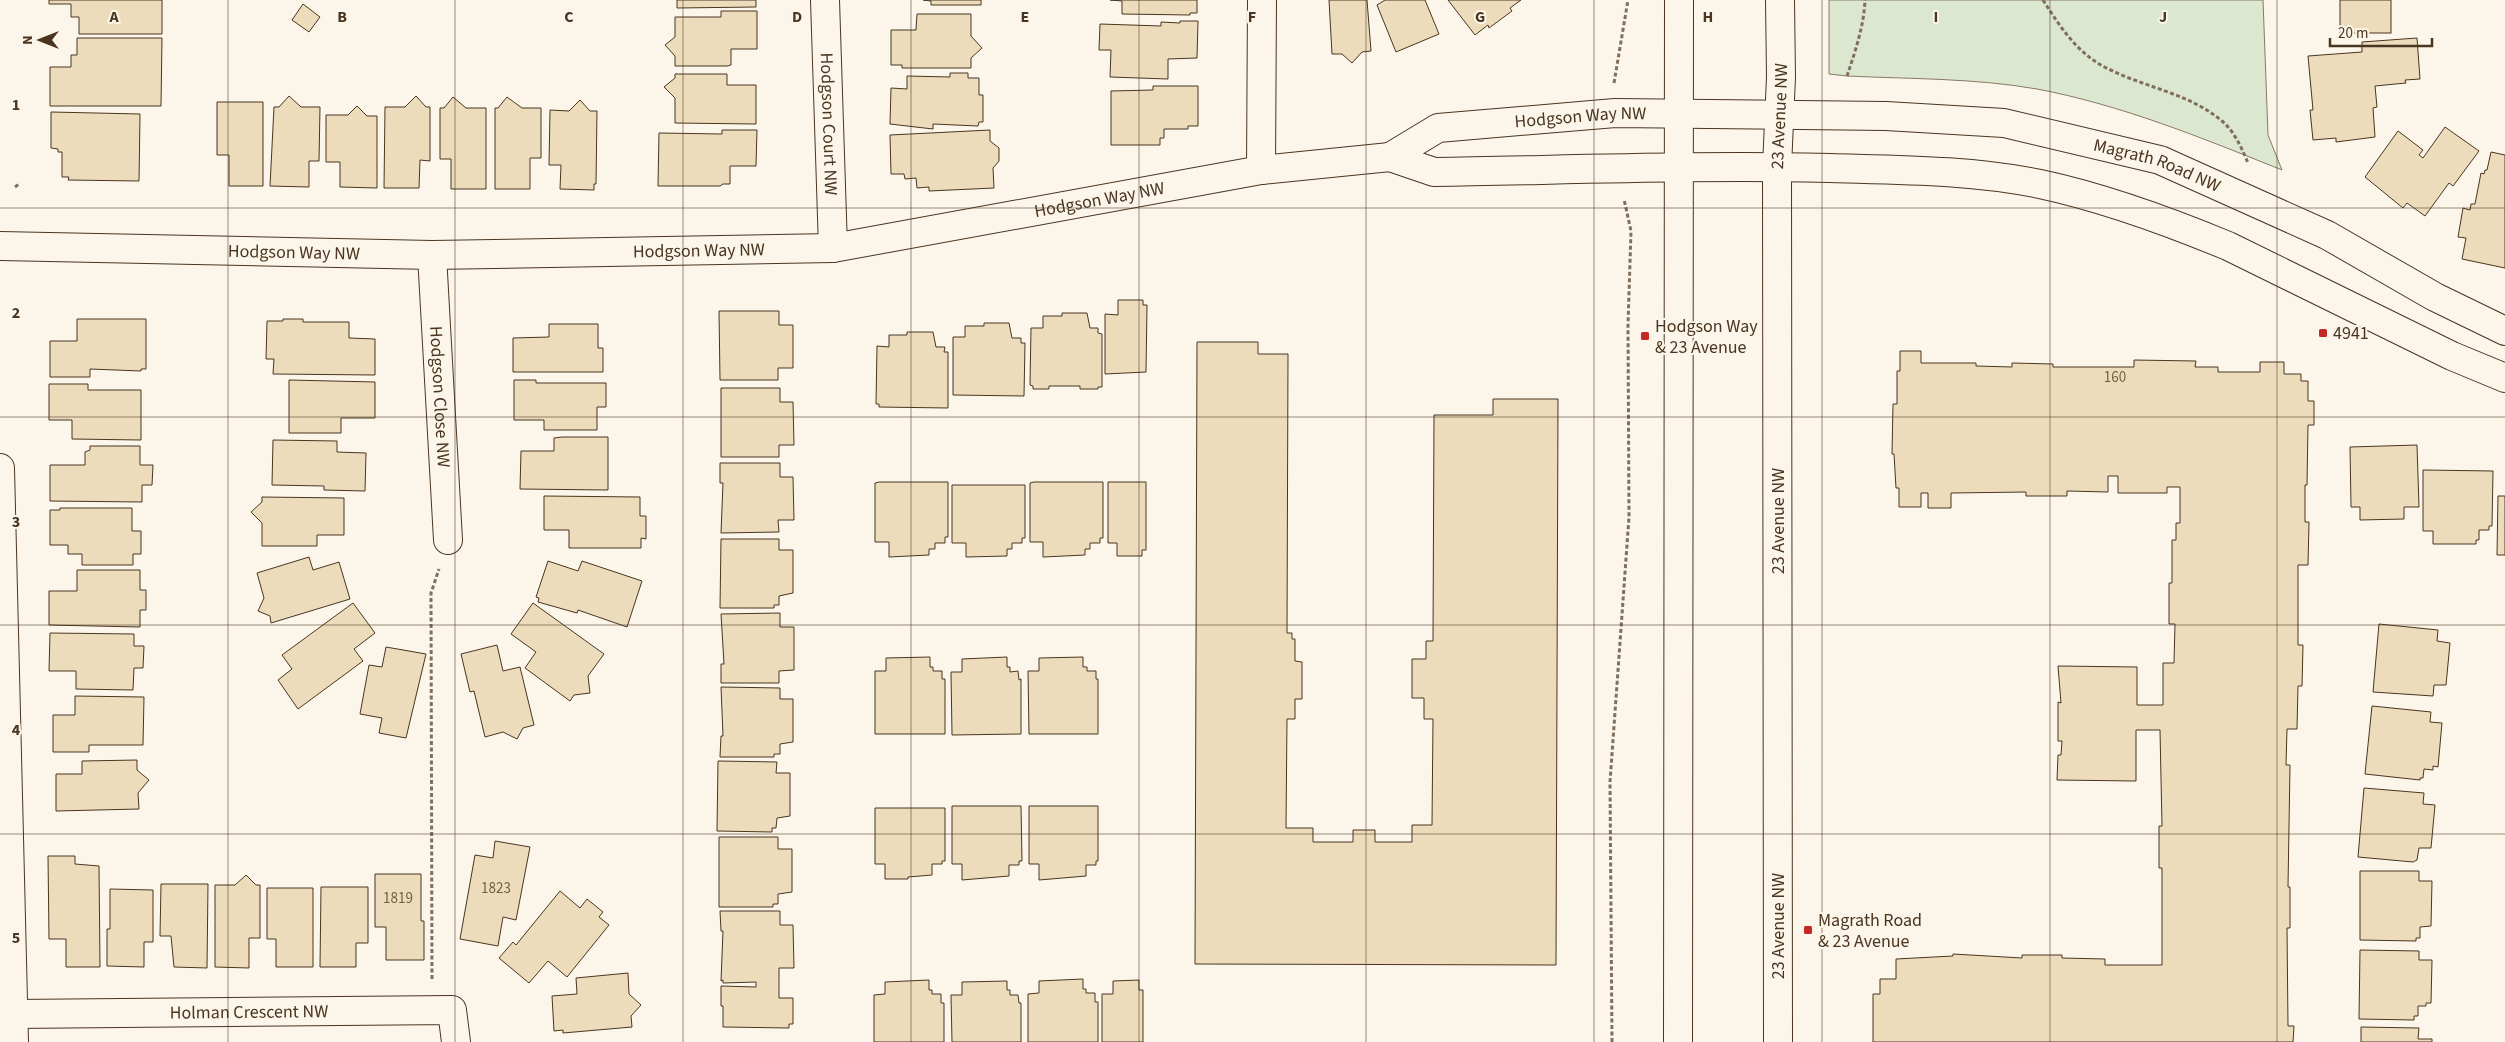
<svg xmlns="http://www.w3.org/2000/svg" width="2505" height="1042" font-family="'Source Sans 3',sans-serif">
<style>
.green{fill:#dce7d0;stroke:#887966}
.building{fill:#ecdcbc;stroke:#4a3520}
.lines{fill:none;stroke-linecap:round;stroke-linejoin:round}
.street-casing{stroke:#4a3520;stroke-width:30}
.secondary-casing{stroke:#4a3520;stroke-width:30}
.path{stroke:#7f6f5c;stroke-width:3;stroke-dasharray:4 2.5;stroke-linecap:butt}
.street{stroke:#fbf6e9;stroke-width:28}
.secondary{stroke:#fbf6e9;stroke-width:28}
.grid{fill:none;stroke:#4a3520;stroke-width:1;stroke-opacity:0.55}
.poi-dot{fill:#c62828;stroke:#fbf6e9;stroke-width:2}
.labels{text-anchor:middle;stroke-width:4;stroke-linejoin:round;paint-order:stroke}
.number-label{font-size:15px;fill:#725f47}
.street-label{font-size:18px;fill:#4a3520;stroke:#fbf6e9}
.poi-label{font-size:18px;fill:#4a3520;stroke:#fbf6e9;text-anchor:start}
.grid-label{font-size:16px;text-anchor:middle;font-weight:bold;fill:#4a3520;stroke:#fbf6e9;stroke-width:4;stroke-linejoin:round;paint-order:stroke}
</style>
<rect width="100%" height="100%" fill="#fbf6e9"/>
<path class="green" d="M1829,0H2263L2268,135L2282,170C2202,138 2122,105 2037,89C1974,78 1910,79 1847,76L1829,74Z"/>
<g class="building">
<polygon points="49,0 162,0 162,34 79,34 79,17 71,17 71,4 49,4"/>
<polygon points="677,0 756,0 756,7 677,8"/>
<polygon points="923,0 981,0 981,5 931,5 931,1"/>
<polygon points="1110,0 1197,0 1197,13 1190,13 1190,15 1122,14 1122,1"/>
<polygon points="1329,0 1367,0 1371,51 1362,52 1352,63 1342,54 1332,54"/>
<polygon points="1385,0 1425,0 1439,34 1396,52 1377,5"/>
<polygon points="1448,0 1521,0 1510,8 1512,11 1489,28 1488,25 1475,35"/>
<rect x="2340" y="0" width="51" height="33"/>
<polygon points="303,4 320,17 309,32 292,20"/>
<polygon points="721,11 757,11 757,49 731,49 731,65 727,66 675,66 675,56 665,45 675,37 675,17 721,17"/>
<polygon points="917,14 971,14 971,36 982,48 971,58 971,68 902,68 902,65 891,65 891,30 916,30"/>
<polygon points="1180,21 1198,21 1197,58 1168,59 1168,79 1110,77 1111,50 1099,50 1100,24 1161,26 1161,22 1180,23"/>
<polygon points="77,38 162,38 161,106 50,106 50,67 71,67 71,55 77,55"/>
<polygon points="2417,38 2420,79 2405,80 2406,83 2375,86 2377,107 2373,108 2375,137 2336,142 2336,138 2313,140 2310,110 2313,110 2308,56 2362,52 2362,42"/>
<polygon points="950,73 968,73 968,78 979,78 979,95 983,95 983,122 979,122 978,126 933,124 933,129 890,124 891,88 907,89 907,76 950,77"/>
<polygon points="675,74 727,74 727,85 756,85 756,124 675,123 675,98 664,87 675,78"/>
<polygon points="1153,86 1198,86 1198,126 1188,126 1188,129 1164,129 1164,138 1160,138 1160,145 1111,145 1111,91 1153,90"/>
<polygon points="289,96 301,107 320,107 319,161 309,161 309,187 270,186 274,107 279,107"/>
<polygon points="416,96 426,107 430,107 430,161 420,160 419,188 384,188 385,107 405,107"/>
<polygon points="453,97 466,108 486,108 486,189 451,189 451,159 440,159 440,108 444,108"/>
<polygon points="507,97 522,108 541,108 541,158 530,158 530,189 495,189 495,108 498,108"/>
<polygon points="580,100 590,111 597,111 596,184 594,184 594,190 560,189 561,165 549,165 550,110 569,111"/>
<polygon points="217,102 263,102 263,186 229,186 229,155 217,155"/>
<polygon points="357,106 367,116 377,116 377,188 340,187 340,162 326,162 326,115 348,115"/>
<polygon points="51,112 140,114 139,181 68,180 69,177 62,177 62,152 58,152 58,149 51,148"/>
<polygon points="2445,127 2479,151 2453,186 2449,183 2425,216 2407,203 2403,208 2365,177 2398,131 2423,150 2419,155 2423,158"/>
<polygon points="722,130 757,130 756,166 730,166 730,184 723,184 720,186 658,186 659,133 722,134"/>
<polygon points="990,130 990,141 999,148 999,161 993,168 994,188 929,191 929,187 917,188 916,178 905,179 904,174 891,174 890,135"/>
<polygon points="2491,152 2505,155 2505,268 2462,259 2466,238 2458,237 2463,208 2470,210 2471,204 2475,204 2481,173 2484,174 2485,170 2487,170"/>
<polygon points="1118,300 1143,300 1143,305 1147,305 1146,372 1105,374 1105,314 1118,315"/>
<polygon points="719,311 779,311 779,325 793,325 793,368 778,368 778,380 720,380"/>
<polygon points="1062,313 1087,313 1090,328 1098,328 1098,333 1102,334 1102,387 1098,387 1098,389 1080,389 1080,386 1049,386 1049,389 1033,389 1033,386 1030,385 1031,328 1043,328 1043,316 1062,316"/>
<polygon points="77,319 146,319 146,369 141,369 141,371 90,369 90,377 50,377 50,341 77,341"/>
<polygon points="283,319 303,319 303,322 349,322 349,338 375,339 375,375 273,374 274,359 266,359 267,321 283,321"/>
<polygon points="984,323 1009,323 1012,338 1021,338 1021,343 1025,343 1024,396 953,395 953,337 965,337 965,326 984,326"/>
<polygon points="549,324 598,324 598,348 603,348 603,372 513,372 513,338 549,337"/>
<polygon points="907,332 933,332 936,347 945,347 944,352 948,352 948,408 879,407 879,404 876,404 877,346 889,347 889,335 907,335"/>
<polygon points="1197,342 1258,342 1258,354 1288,354 1287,633 1292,633 1292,639 1295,639 1295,661 1302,662 1302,699 1295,699 1295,719 1287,719 1286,828 1313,828 1313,842 1353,842 1353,830 1375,830 1375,842 1412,842 1412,825 1432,825 1433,719 1424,719 1424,698 1412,698 1412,659 1426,659 1426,641 1433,641 1434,415 1493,415 1493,399 1558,399 1556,965 1195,964"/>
<polygon points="1900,351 1921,351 1921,363 1976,363 1976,366 2012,367 2012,363 2053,364 2053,367 2134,367 2134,360 2196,361 2195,367 2218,367 2218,372 2260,372 2260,362 2284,362 2284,374 2301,374 2301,381 2308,381 2308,401 2314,401 2314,425 2308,425 2307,485 2305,485 2305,522 2309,522 2308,565 2298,565 2298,645 2303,645 2302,686 2298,686 2297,729 2287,729 2286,765 2290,765 2288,887 2290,887 2290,928 2287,928 2288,1026 2294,1026 2293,1042 1873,1042 1873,994 1880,994 1880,979 1896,979 1896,959 1953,956 1953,954 2022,958 2022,955 2062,955 2062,958 2105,959 2105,965 2162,965 2162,868 2159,868 2159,826 2162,826 2160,730 2136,730 2136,781 2057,780 2058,755 2061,755 2062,741 2058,741 2058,702 2061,703 2058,666 2137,667 2137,705 2163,705 2163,663 2174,663 2175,624 2169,624 2169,583 2172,583 2172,540 2176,540 2176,523 2180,523 2180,487 2167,487 2167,493 2118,493 2118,476 2108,476 2108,492 2067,491 2067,496 2026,496 2026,492 1951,493 1951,508 1928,508 1928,493 1921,493 1921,507 1899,507 1899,488 1896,488 1894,454 1892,454 1893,404 1897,404 1897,371 1900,371"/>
<polygon points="289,380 375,382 375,418 341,418 341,433 289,433"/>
<polygon points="514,380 536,380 536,383 606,383 606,407 597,407 597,430 544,430 544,420 514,420"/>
<polygon points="49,384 88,384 88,390 141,390 141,440 72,439 72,420 49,420"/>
<polygon points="721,388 780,388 780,402 793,402 794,445 779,445 779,457 721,457"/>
<polygon points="562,437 608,437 608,490 520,489 521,451 554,451 554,438"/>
<polygon points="273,440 337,441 337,452 366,453 365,491 324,490 324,486 272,485"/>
<polygon points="2417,445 2419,507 2404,507 2404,519 2360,520 2360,507 2351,507 2350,447"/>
<polygon points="90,446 140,446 140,465 153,465 152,485 142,485 142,502 50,501 50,465 85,465 85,452 90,450"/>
<polygon points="720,463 780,463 780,477 793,477 794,520 778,520 779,532 721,533 723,483 720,483"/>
<polygon points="2423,470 2493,471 2492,526 2489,526 2489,530 2479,530 2479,540 2476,540 2476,544 2433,544 2433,531 2423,531"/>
<polygon points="879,482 948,482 948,537 945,537 945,543 935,543 935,549 929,549 929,555 889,557 889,542 875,542 875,483"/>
<polygon points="1034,482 1103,482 1103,538 1100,538 1100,543 1090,543 1090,549 1085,549 1085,555 1043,557 1043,542 1030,542 1030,483"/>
<polygon points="1108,482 1146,482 1146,550 1142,550 1142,556 1117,556 1117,543 1108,543"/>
<polygon points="952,485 1025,485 1025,538 1022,538 1022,543 1012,543 1012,549 1007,549 1007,556 966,557 966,543 952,543"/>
<polygon points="544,496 640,497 640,516 646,516 646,539 641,538 641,548 569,548 569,530 544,530"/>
<polygon points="2498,496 2505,496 2505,555 2497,555"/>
<polygon points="262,497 344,498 344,535 317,535 317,546 262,546 262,523 251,512 262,502"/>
<polygon points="60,508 132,508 132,531 141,531 141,554 133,554 133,565 82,565 82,554 68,554 68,545 50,545 50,510 60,510"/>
<polygon points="721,539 779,539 779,550 793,550 793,593 779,596 779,605 774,605 774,608 720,608"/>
<polygon points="309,557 313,570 339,562 350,599 271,623 270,616 258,611 264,598 257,573"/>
<polygon points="548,561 578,571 582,561 642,581 627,627 578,610 577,613 538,602 539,598 536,597"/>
<polygon points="77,570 140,570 140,590 146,590 146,610 140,610 140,627 49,625 49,591 77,591"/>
<polygon points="353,603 375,633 354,649 363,661 298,709 278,680 292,669 282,655"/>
<polygon points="533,603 604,654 588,676 590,693 574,695 570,701 525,668 536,652 511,634"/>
<polygon points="780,613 780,627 794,627 794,670 779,671 779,683 721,683 721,664 724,664 721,614"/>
<polygon points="2379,624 2438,630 2437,641 2450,643 2446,685 2434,685 2433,696 2373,692"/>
<polygon points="50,633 134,634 134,646 144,646 143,668 134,668 133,690 76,689 76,671 49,671"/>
<polygon points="497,645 503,671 520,667 534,725 523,728 517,739 503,732 485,737 474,691 470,692 461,654"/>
<polygon points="386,647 426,654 406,738 379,733 382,718 360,714 369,665 382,667"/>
<polygon points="930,657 930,667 933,667 933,671 942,671 942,679 945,679 945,734 875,734 875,671 886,671 886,658"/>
<polygon points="1007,657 1007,667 1010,667 1010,672 1018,671 1019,680 1021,679 1021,734 952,735 951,672 962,672 962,659"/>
<polygon points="1083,657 1083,667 1087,667 1087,671 1096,671 1096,679 1098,679 1098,734 1029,734 1028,671 1039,671 1039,658"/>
<polygon points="721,687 780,688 780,699 793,699 793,742 780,744 780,754 774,754 774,757 720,757 721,736 723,736"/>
<polygon points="75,696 144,697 143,745 89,745 89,752 53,752 53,715 75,715"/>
<polygon points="2372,706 2431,712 2430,722 2442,723 2438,767 2433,766 2433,770 2424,769 2423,778 2420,778 2420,780 2365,774"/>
<polygon points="137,760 137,770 149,780 138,793 139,809 56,811 56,774 82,774 82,761"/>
<polygon points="718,761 777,762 776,773 790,773 790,816 777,818 776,828 772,828 772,832 717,831"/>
<polygon points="2364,788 2424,793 2423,804 2435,805 2431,848 2419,848 2417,860 2413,862 2358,857"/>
<polygon points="952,806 1021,806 1022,861 1019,861 1019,865 1009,865 1009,876 962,880 962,864 952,864"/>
<polygon points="1029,806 1098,806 1098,861 1096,861 1096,865 1086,865 1086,876 1039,880 1039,864 1029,864"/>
<polygon points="875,808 945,808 945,861 942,861 942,864 932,864 932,875 908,877 908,879 885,879 885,864 875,864"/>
<polygon points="719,837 778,837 778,849 792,849 792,892 778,894 778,904 773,904 773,907 719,907"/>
<polygon points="495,841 530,847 516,920 503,917 498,946 460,939 475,855 493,858"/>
<polygon points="48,856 75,856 75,864 99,866 100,967 66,967 66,939 49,939"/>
<polygon points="2360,871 2419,871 2419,881 2432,881 2431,926 2420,927 2420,938 2416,938 2416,941 2360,940"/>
<polygon points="375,874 421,874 421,921 424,921 424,960 386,960 386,927 375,927"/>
<polygon points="246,875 256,885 260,885 260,938 249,938 249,968 215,967 215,885 235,885"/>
<polygon points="161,884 208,884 207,968 174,967 171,936 160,936"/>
<polygon points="321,887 368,887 368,943 356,943 356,967 320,967"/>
<polygon points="267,888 313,888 313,967 276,967 276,939 267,939"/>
<polygon points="110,889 153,890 153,942 144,942 144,967 107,966 107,929 110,929"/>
<polygon points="560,891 580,908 587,899 603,912 599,917 609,925 567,977 548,961 529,983 499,958 513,942 516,945"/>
<polygon points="720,911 780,911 780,925 793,925 794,968 779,968 779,998 793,998 793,1024 789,1024 789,1028 723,1027 723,1006 721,1006 721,986 756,987 756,982 723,983 723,980 721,981 723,931 721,931"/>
<polygon points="2360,950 2419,951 2419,960 2432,960 2431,1003 2426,1003 2426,1006 2418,1006 2418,1016 2414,1016 2414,1020 2359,1019"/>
<polygon points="628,973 629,994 641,1005 631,1016 632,1027 563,1033 563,1030 554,1031 552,996 577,994 576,978"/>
<polygon points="1083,979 1083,989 1086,989 1086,993 1095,993 1095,1002 1098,1002 1098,1042 1028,1042 1028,994 1039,993 1039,981"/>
<polygon points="929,980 929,990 932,990 932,994 941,994 941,1003 944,1003 944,1042 874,1042 874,995 885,994 885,982"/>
<polygon points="1139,980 1139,990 1143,990 1143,1042 1102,1042 1102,994 1113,994 1113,981"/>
<polygon points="1007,981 1007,990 1010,990 1010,995 1018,995 1019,1003 1021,1003 1021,1042 952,1042 951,995 962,995 962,982"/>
<polygon points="2361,1027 2419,1028 2418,1039 2432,1039 2432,1042 2361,1042"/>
</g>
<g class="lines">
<g class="street-casing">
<g id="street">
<path id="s1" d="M825,0L833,248"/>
<polyline points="1261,170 1262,0"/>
<path id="s2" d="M432,255L448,540"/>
<path id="s3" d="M14,1014L452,1010L456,1042"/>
</g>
</g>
<g class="secondary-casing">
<g id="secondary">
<path id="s4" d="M1390,157L1438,128L1615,113L1886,116L2004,123L2160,160L2327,235L2435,297L2505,331"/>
<path id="s5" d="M0,246L432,255L833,248L1261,170L1390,157L1434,172C1566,170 1699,165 1831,168C1901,170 1971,170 2040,184C2101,197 2170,222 2228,246L2452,356L2505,378"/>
<polyline points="0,468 14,1042"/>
<polyline points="1678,1042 1679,0"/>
<path id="s6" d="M1778,1042L1777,167L1781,77L1780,0"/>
</g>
</g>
<g class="path">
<path d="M2043,0C2059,25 2075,50 2101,65C2140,87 2188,92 2222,121C2235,132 2242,149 2248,163"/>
<path d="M1847,76C1855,52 1864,26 1865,0"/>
<polyline points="1614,83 1628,0"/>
<polyline points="15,187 19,184"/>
<polyline points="432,979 431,593 439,569"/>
<polyline points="1612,1042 1610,782 1629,517 1628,325 1631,231 1624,199"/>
</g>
<use href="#street" class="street"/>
<use href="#secondary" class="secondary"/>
</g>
<path class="grid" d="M228,0V1042M455,0V1042M683,0V1042M911,0V1042M1139,0V1042M1366,0V1042M1594,0V1042M1822,0V1042M2050,0V1042M2277,0V1042M0,208H2505M0,417H2505M0,625H2505M0,834H2505"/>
<g class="poi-dot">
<rect x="2318" y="328" width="10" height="10" rx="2.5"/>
<rect x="1640" y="331" width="10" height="10" rx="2.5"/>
<rect x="1803" y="925" width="10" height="10" rx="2.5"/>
</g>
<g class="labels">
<g class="number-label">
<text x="2115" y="382">160</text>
<text x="496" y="893">1823</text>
<text x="398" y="903">1819</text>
</g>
<g class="street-label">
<text dy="6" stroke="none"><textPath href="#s6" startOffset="926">23 Avenue NW</textPath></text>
<text dy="6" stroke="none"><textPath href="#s4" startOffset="199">Hodgson Way NW</textPath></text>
<text dy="6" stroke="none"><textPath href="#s1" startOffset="124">Hodgson Court NW</textPath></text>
<text dy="6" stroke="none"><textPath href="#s4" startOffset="782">Magrath Road NW</textPath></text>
<text dy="6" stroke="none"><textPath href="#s5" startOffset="1104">Hodgson Way NW</textPath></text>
<text dy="6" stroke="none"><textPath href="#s5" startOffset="699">Hodgson Way NW</textPath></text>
<text dy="6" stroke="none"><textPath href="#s5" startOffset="294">Hodgson Way NW</textPath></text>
<text dy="6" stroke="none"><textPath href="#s2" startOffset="142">Hodgson Close NW</textPath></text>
<text transform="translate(1778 521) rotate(-90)" y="6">23 Avenue NW</text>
<text transform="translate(1778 926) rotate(-90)" y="6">23 Avenue NW</text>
<text dy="6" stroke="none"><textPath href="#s3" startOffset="235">Holman Crescent NW</textPath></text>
</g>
<g class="poi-label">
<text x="1655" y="332">Hodgson Way<tspan x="1655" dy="21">&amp; 23 Avenue</tspan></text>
<text x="2333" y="339">4941</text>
<text x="1818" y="926">Magrath Road<tspan x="1818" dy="21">&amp; 23 Avenue</tspan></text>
</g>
</g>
<g class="grid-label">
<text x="114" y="22">A</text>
<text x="342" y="22">B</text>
<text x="569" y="22">C</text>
<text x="797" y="22">D</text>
<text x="1025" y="22">E</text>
<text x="1252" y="22">F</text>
<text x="1480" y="22">G</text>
<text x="1708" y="22">H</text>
<text x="1936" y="22">I</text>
<text x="2163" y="22">J</text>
<text x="16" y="110">1</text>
<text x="16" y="318">2</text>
<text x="16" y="527">3</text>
<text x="16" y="735">4</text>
<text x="16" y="943">5</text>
</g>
<g transform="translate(40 40) rotate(270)" stroke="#fbf6e9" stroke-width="4" paint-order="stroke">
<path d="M0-4L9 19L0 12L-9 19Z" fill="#4a3520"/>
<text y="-8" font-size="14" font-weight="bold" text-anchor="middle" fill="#4a3520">N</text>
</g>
<path d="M2330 38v8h102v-8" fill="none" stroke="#4a3520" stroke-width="2.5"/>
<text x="2338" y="38" font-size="15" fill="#4a3520" stroke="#fbf6e9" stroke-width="4" paint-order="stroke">20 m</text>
</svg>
